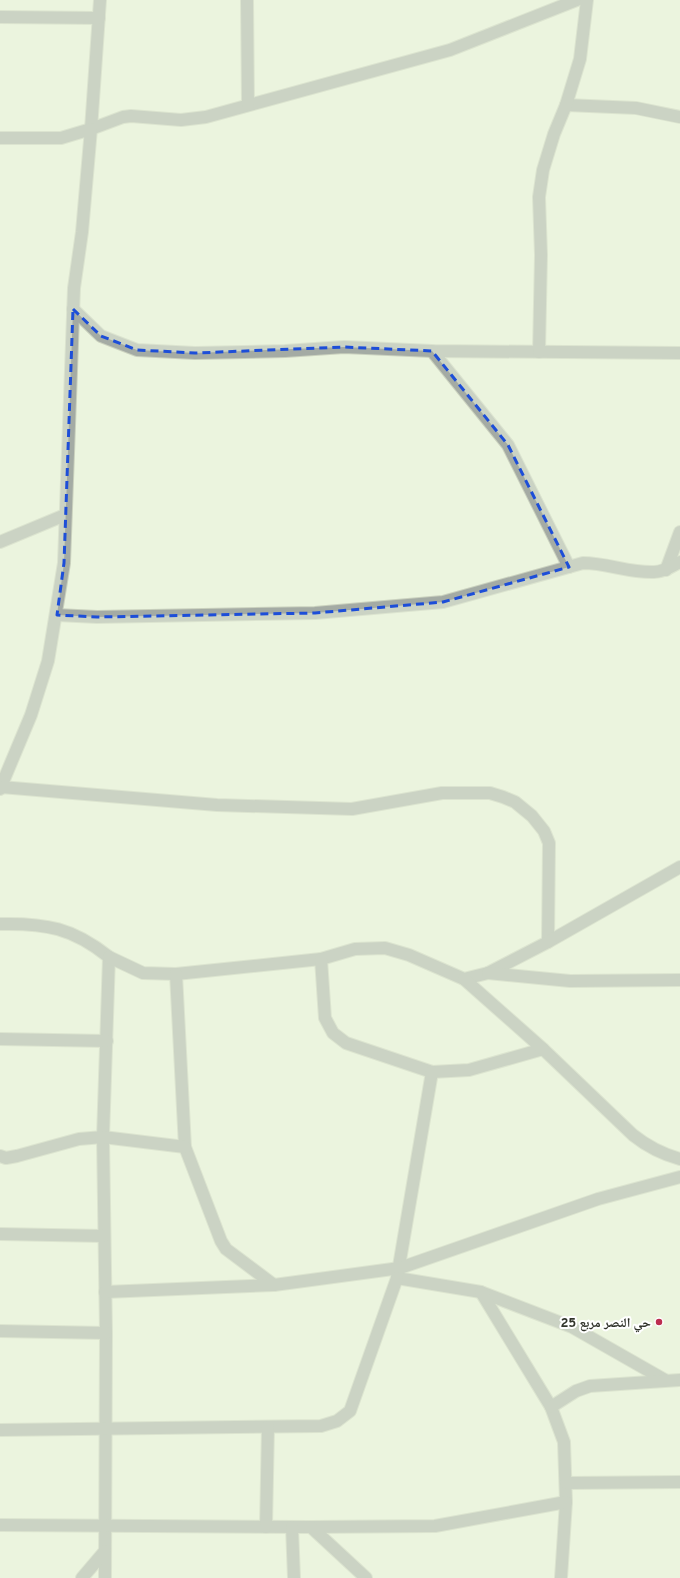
<svg xmlns="http://www.w3.org/2000/svg" width="680" height="1578" font-family="Overpass,'Noto Naskh Arabic',sans-serif">
<style>
.lines{fill:none;stroke-linecap:round;stroke-linejoin:round}
.street-casing{stroke:#cad1be;stroke-width:14}
.street{stroke:#a4aba4;stroke-width:12}
.marked{fill:none;stroke:#1d4ed8;stroke-width:3;stroke-dasharray:8 5;stroke-linejoin:round}
.poi-dot{fill:#bc2c4f;stroke:#fff;stroke-width:1.5}
.labels{text-anchor:middle;stroke-width:4;stroke-linejoin:round;paint-order:stroke}
.poi-label{font-size:13px;font-weight:bold;fill:#31342b;stroke:#fff;text-anchor:end}
</style>
<rect width="100%" height="100%" fill="#ebf4de"/>
<g class="lines">
<g class="street-casing">
<g id="street">
<polyline points="100,0 91,129 123,117 131,116 181,120 206,117 450,50 577,0"/>
<polyline points="247,0 248,105"/>
<polyline points="0,17 99,18"/>
<polyline points="566,105 636,108 680,117"/>
<polyline points="0,138 61,138 91,129 82,232 74,288 64,563 48,661 31,715 0,789"/>
<polyline points="73,309 101,336 137,350 195,353 285,351 344,347 432,351 680,353"/>
<polyline points="432,351 508,445 569,567"/>
<polyline points="539,352 541,255 539,197 543,170 554,134 566,105 580,59 587,0"/>
<polyline points="0,542 65,515"/>
<polyline points="666,570 680,532"/>
<path d="M57,615L97,617L315,613L443,602L583,563C607,563 630,573 654,572C664,572 672,566 680,562"/>
<polyline points="1,787 217,805 352,809 442,793 490,793 503,797 515,802 532,816 544,831 549,843 548,942"/>
<path d="M0,924C46,923 73,928 109,957L103,1137L106,1333L105,1578"/>
<polyline points="109,957 143,973 176,974 321,959 355,949 385,948 409,955 464,979 488,973 548,942 680,867"/>
<polyline points="321,959 325,1018 333,1033 346,1043 432,1072 469,1070 543,1049"/>
<polyline points="488,973 570,981 680,980"/>
<polyline points="176,974 185,1147 221,1241 226,1249 274,1285"/>
<path d="M464,979L543,1049L633,1135C648,1147 662,1154 680,1159"/>
<polyline points="0,1039 107,1041"/>
<polyline points="432,1072 397,1278 481,1292 572,1327 665,1380"/>
<polyline points="0,1156 6,1158 17,1156 79,1139 103,1137 185,1147"/>
<polyline points="0,1234 104,1236"/>
<polyline points="105,1292 274,1285 400,1268 598,1199 680,1177"/>
<polyline points="481,1292 551,1407 564,1442 566,1502 561,1578"/>
<polyline points="0,1331 106,1333"/>
<polyline points="551,1407 576,1391 590,1386 680,1380"/>
<polyline points="0,1430 321,1426 337,1421 350,1411 397,1278"/>
<polyline points="566,1483 680,1482"/>
<polyline points="0,1525 311,1527 435,1526 566,1502"/>
<polyline points="266,1527 268,1427"/>
<polyline points="292,1527 294,1578"/>
<polyline points="311,1527 366,1578"/>
<polyline points="82,1578 105,1551"/>
</g>
</g>
<use href="#street" class="street"/>
</g>
<path d="M0 0H680V1578H0ZM73,309L101,336L137,350L195,353L344,347L432,351L508,445L569,567L443,602L315,613L97,617L57,615L64,563Z" fill="#ebf4de" fill-opacity=".55" fill-rule="evenodd"/>
<path class="marked" d="M73,309L101,336L137,350L195,353L344,347L432,351L508,445L569,567L443,602L315,613L97,617L57,615L64,563Z"/>
<circle class="poi-dot" cx="659" cy="1322" r="4"/>
<g class="labels">
<g class="poi-label">
<text x="651" y="1327">حي النصر مربع 25</text>
</g>
</g>
</svg>
